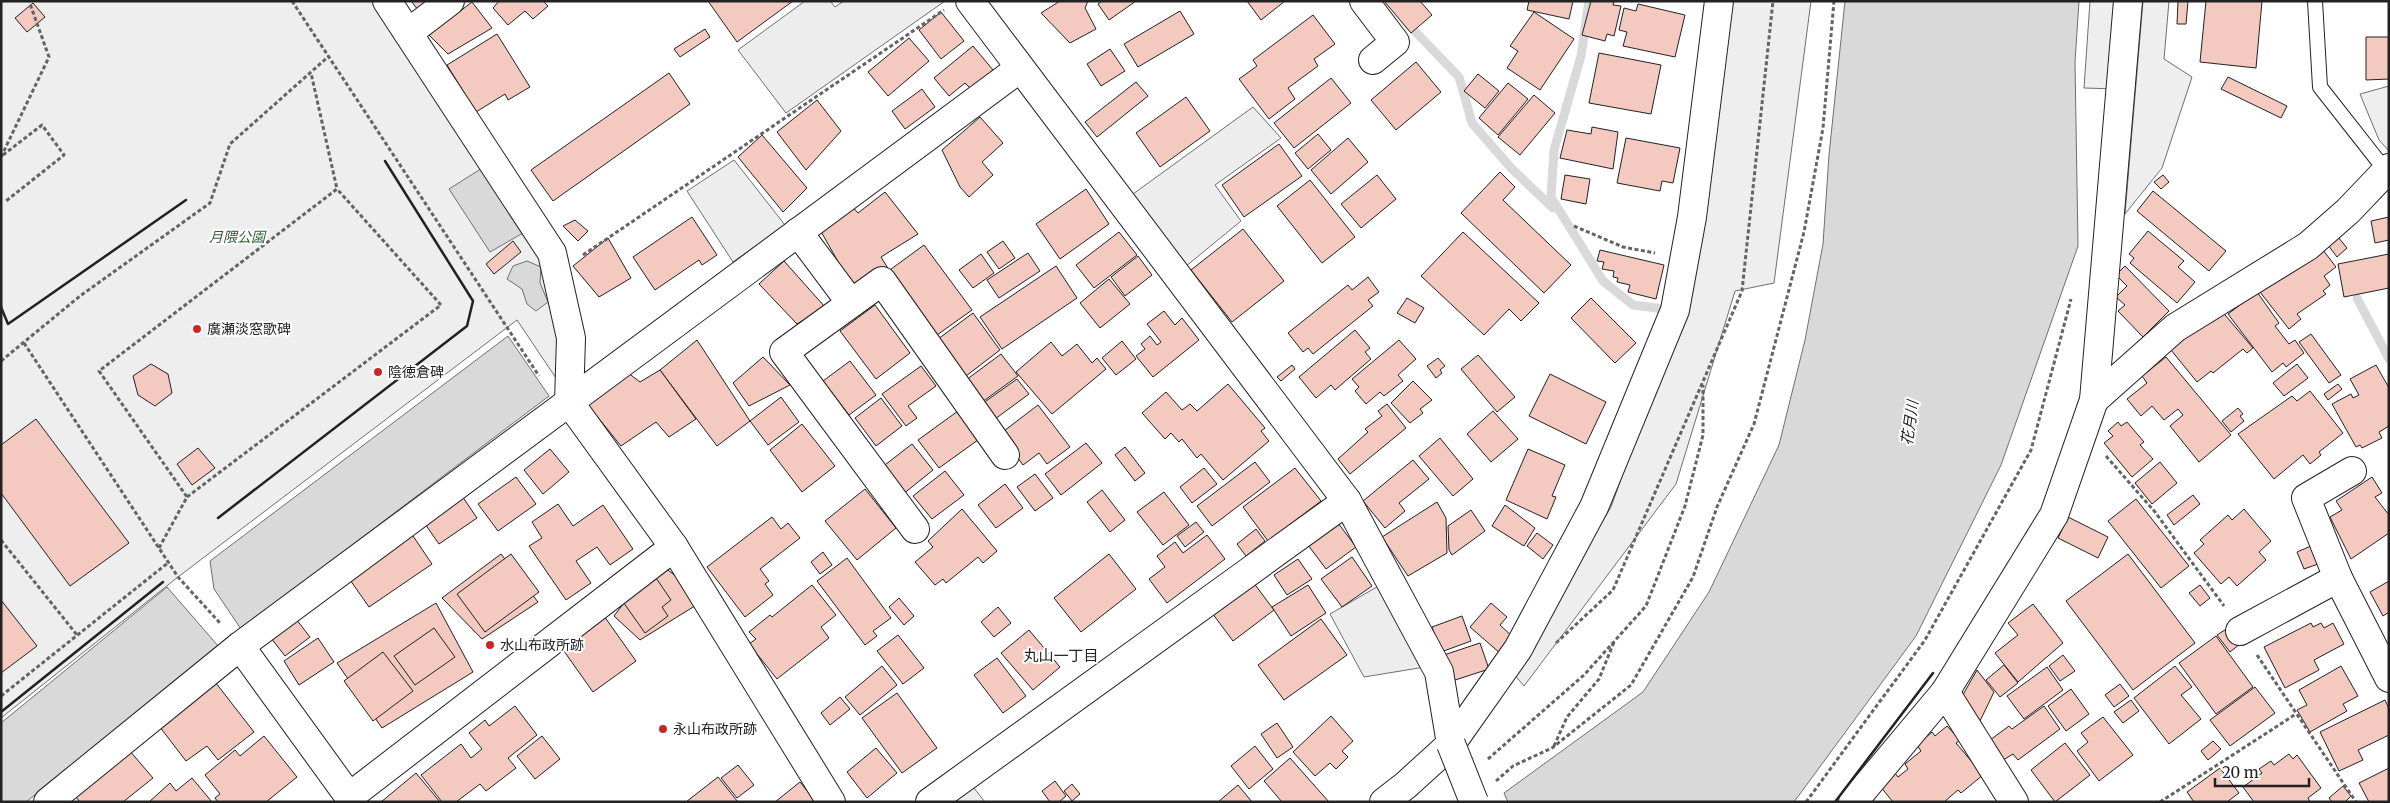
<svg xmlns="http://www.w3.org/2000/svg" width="2390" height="803" font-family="Merriweather,'Noto Sans JP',serif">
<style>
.green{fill:#eee;stroke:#6f6f6f}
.parking{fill:#ededed;stroke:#6f6f6f}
.water{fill:#d9d9d9;stroke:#6f6f6f}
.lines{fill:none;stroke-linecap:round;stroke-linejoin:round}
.stream{stroke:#d9d9d9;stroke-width:9}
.building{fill:#f3c9c0;stroke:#222}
.lane-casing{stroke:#222;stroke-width:16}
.street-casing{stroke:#222;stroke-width:30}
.secondary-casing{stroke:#222;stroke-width:30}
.path{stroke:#646464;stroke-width:3;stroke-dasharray:4 2.5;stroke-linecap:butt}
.lane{stroke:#fff;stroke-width:14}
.street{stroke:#fff;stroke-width:28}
.secondary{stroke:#fff;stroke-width:28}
.secondary-bridge-casing{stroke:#222;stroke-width:30;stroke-linecap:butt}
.secondary-bridge{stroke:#fff;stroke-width:28}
.wall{stroke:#222;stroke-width:2.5}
.poi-dot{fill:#c62828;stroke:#fff;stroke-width:2}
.labels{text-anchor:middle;stroke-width:4;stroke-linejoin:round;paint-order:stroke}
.park-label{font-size:14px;font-style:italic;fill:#2f5e38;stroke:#fff}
.poi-label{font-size:14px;fill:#222;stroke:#fff;text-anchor:start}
.water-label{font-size:15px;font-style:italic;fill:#222;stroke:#fff}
.neighbourhood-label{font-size:15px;fill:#222;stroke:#fff}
</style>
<rect width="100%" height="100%" fill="#fff"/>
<g class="green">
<polygon points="1,1 373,1 543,257 561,335 558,381 517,320 178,577 1,718"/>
<polygon points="1728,1 1811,1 1774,283 1735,291 1676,484 1524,686 1513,673 1611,507 1691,284"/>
<polygon points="2090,1 2121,1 2116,89 2084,88"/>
<polygon points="2143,1 2169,1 2164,59 2192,77 2162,168 2125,214"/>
<polygon points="2389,86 2389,151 2379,140 2360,94"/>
<polygon points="970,783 985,802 943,802"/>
</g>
<g class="parking">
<polygon points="805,1 830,1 835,7 844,1 945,1 786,113 738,50"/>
<polygon points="1253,107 1281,138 1215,185 1241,221 1185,267 1133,194"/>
<polygon points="734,160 785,225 733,262 687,191"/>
<polygon points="1382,584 1425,667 1364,677 1330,614"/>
</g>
<g class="water">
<polygon points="1845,1 2079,1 2075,62 2078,246 2001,465 1916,636 1794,802 1508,802 1504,793 1643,692 1709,592 1779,445 1805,340 1823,244 1829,155"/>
<polygon points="487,165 530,229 490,252 449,189"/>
<polygon points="527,261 541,267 540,283 548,302 536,311 527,304 522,289 507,279 513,266"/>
<polygon points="508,336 549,396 241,629 214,589 210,561"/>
<polygon points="167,587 219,647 26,802 1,802 1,723"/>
</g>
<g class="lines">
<g class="stream">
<polyline points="1589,1 1581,56 1554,150 1551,197 1603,281 1633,305 1672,310"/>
<polyline points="1406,22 1459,77 1472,123 1512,169 1553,208"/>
<polyline points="2357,298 2389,359"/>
</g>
</g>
<g class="building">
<polygon points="411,1 435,1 422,15"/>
<polygon points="543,1 548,6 533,19 525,11 508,25 493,8 499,1"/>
<polygon points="708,1 793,1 737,42"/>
<polygon points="1060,1 1088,1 1085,8 1096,29 1070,43 1041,13"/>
<polygon points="1102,1 1136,1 1109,20 1098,4"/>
<polygon points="1247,1 1285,1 1261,20"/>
<polygon points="1384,1 1420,1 1432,15 1411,33"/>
<polygon points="1529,1 1573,1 1569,19 1527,10"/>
<polygon points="1591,1 1614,1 1613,5 1621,6 1614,36 1607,34 1605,41 1582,35"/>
<polygon points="2178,1 2188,1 2186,24 2177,24"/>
<polygon points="2206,1 2262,1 2256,68 2200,62"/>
<polygon points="472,2 492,28 448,54 429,35"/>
<polygon points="33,3 45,17 27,32 15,18"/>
<polygon points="1638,4 1685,15 1675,57 1623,46 1627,32 1619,30 1624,8 1636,11"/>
<polygon points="1180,11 1194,34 1138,67 1124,44"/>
<polygon points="941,12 964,41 941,59 919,30"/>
<polygon points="1534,12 1574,39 1540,90 1507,68 1518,51 1510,46"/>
<polygon points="1313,15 1335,44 1314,59 1318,66 1288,88 1295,99 1269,119 1239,79 1257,66 1253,60"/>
<polygon points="705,29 710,37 680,57 674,49"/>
<polygon points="497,34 530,87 508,100 505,94 476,112 447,65"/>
<polygon points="2366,37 2389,37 2389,79 2366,80"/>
<polygon points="909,38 929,61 888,96 868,72"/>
<polygon points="973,46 993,70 971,89 965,83 949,96 934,78"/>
<polygon points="1110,49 1125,71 1101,86 1087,64"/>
<polygon points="1599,53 1661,65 1651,114 1589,103"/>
<polygon points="1416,62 1441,92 1396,130 1371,100"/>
<polygon points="669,73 690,104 553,201 531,170"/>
<polygon points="1478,74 1499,91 1485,108 1464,91"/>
<polygon points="2228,77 2287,106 2281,118 2221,89"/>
<polygon points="1331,78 1351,103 1294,148 1274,123"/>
<polygon points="1136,82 1148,96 1097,137 1085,122"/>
<polygon points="1508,83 1528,99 1498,135 1479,118"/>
<polygon points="922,89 935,107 905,129 892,111"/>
<polygon points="1534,95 1555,113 1520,155 1498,137"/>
<polygon points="1186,97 1210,131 1160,167 1136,133"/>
<polygon points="817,100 841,131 806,170 777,132"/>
<polygon points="980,117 1003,143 982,162 993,175 969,197 960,187 942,150"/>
<polygon points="1592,127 1618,132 1613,169 1560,158 1567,130 1591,134"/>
<polygon points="1318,134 1331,150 1308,169 1295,153"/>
<polygon points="762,135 807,188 783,212 738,157"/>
<polygon points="1348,138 1368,162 1331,194 1311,170"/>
<polygon points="1626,138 1680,148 1673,183 1662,181 1660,191 1617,183"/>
<polygon points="1279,144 1302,176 1244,217 1222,185"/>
<polygon points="1500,172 1515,187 1503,200 1571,265 1544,293 1461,213"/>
<polygon points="1377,175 1396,199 1361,228 1341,204"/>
<polygon points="1565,175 1590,179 1586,204 1561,199"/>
<polygon points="2163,175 2169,182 2161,189 2154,182"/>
<polygon points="1310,180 1355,237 1322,263 1277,206"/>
<polygon points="1086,189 1109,224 1060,259 1036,224"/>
<polygon points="2153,191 2226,251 2209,271 2137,211"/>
<polygon points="885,192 918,234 881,257 889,270 853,288 819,228 850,204 858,213"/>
<polygon points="692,217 717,255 702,265 699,260 655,290 633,257"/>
<polygon points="2389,217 2389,240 2375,243 2371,221"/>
<polygon points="575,220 588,231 578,241 563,226"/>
<polygon points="1243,229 1284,281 1232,322 1191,270"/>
<polygon points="2148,231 2184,261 2178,267 2195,282 2177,303 2130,263 2134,258 2129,254"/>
<polygon points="1119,232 1137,255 1094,288 1076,265"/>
<polygon points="1463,232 1539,303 1521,321 1509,309 1484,335 1421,276"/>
<polygon points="2338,237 2347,248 2337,257 2328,245"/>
<polygon points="608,238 631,278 599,297 573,266"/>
<polygon points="513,241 521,252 494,274 486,264"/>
<polygon points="1003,241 1015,258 999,269 987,252"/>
<polygon points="924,245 972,310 930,340 883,275"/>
<polygon points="1600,250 1664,265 1656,299 1628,292 1630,285 1617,282 1618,278 1613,277 1614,271 1602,269 1604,262 1597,261"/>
<polygon points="2323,250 2336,267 2324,276 2330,285 2323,291 2326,294 2297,314 2301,319 2289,329 2260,292 2304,258"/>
<polygon points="1028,253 1040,271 999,298 987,280"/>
<polygon points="981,254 994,273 973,288 959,270"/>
<polygon points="2389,254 2389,288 2344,297 2338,264"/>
<polygon points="1138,256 1152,275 1125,296 1111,277"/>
<polygon points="784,261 825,307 797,324 759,284"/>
<polygon points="1056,266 1077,298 1002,349 980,317"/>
<polygon points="2125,266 2169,311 2143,337 2118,311 2125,305 2116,297 2127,286 2116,275"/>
<polygon points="1368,277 1379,292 1368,300 1373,306 1313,354 1308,348 1303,352 1288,333 1348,285 1352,290"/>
<polygon points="1109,279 1130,304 1100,328 1080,303"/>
<polygon points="2257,292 2279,323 2275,326 2289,344 2295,340 2304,353 2286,367 2283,363 2272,372 2228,314"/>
<polygon points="1407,298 1424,308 1415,323 1397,313"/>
<polygon points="1591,298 1636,343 1615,363 1571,318"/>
<polygon points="875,305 910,353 876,379 840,331"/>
<polygon points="2220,309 2253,348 2247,353 2243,349 2213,373 2211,371 2197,382 2171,350"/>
<polygon points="1164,311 1175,325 1182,318 1199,340 1153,377 1136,356 1145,349 1141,344 1150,336 1157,345 1161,342 1147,324"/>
<polygon points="973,313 1000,350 962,379 934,342"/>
<polygon points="1355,330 1370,348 1365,352 1371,359 1335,390 1331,385 1316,398 1299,377"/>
<polygon points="2311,334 2341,375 2329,383 2299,342"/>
<polygon points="697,340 750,421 717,446 660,370"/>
<polygon points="1399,340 1416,359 1398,375 1403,381 1384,396 1380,392 1366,404 1355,391 1359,387 1352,379"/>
<polygon points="1122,341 1136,359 1116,375 1102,358"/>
<polygon points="1051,342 1062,356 1077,344 1092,363 1097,358 1106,369 1052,414 1016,372"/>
<polygon points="1001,354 1018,376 978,405 962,383"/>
<polygon points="1478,355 1515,397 1497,412 1461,369"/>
<polygon points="763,357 790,385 749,406 733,383"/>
<polygon points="2166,357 2231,435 2199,462 2170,426 2183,415 2178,409 2164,420 2152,406 2141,416 2127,399 2147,383 2142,376"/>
<polygon points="1438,358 1445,366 1440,370 1442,373 1436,378 1427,366"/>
<polygon points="850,361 876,395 849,415 823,381"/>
<polygon points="151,364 168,374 172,393 155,406 138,395 133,376"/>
<polygon points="2297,364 2308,378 2284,396 2273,383"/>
<polygon points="618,365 640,382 660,370 696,419 669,437 656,422 621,446 579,394"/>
<polygon points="1292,365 1295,369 1281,381 1277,377"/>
<polygon points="2376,365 2389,388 2389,426 2379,432 2382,438 2362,448 2360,445 2356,447 2332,404 2351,394 2353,398 2359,395 2350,379"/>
<polygon points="921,366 936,386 908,406 917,418 906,426 882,394"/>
<polygon points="1550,374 1606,402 1586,444 1529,416"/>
<polygon points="1017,379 1029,394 991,422 979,406"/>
<polygon points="1413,381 1432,400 1420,409 1423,413 1410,423 1391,403"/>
<polygon points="1228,384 1265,428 1261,431 1269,441 1223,480 1201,454 1197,458 1182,439 1179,442 1171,433 1165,439 1142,413 1166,392 1182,410 1190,404 1197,411"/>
<polygon points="2338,384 2342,389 2328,400 2324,394"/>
<polygon points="2310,391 2343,433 2319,452 2321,455 2310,464 2303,455 2274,479 2238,434 2292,396 2297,401"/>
<polygon points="781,397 799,422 768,445 750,421"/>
<polygon points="881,398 902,426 876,446 855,418"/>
<polygon points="1387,404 1406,428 1350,474 1338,459 1368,432 1365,429 1382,416 1378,411"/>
<polygon points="1038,405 1070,447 1047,464 1039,453 1023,465 1000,434"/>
<polygon points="2238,408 2243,414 2240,416 2244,421 2231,432 2222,421"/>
<polygon points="958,411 978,440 939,468 918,440"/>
<polygon points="1493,411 1518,439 1491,462 1467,434"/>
<polygon points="36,419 129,543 70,586 1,493 1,445"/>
<polygon points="2118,422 2121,426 2127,422 2144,442 2140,445 2153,459 2132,477 2104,443 2113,436 2108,431"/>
<polygon points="802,424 835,466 802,492 770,450"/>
<polygon points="1440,438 1473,479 1453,496 1419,456"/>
<polygon points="1086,443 1102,463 1061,495 1045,474"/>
<polygon points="912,444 933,470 902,495 881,468"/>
<polygon points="1125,447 1145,473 1135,481 1115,455"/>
<polygon points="198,448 215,468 192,485 177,464"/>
<polygon points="550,449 569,472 543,494 524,470"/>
<polygon points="1528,449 1565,465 1552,496 1556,497 1547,519 1506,500"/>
<polygon points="1413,460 1429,479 1399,503 1405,511 1385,528 1363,501"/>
<polygon points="1255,462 1270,482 1212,526 1197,506"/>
<polygon points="2160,462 2177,483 2152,504 2135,483"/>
<polygon points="1204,468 1217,484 1192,503 1180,487"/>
<polygon points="1295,468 1321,501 1268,541 1243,507"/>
<polygon points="945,471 964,495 932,519 913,496"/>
<polygon points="1035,474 1053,498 1035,511 1017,487"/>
<polygon points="516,477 536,504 498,531 478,504"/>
<polygon points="2372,477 2382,493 2375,497 2389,515 2389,533 2351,559 2330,517 2342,510 2336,501"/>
<polygon points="1005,484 1023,508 996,528 978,505"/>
<polygon points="865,489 896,528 857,560 825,521"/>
<polygon points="1102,490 1125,520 1110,532 1087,502"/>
<polygon points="1164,492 1189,525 1163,545 1137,512"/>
<polygon points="460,493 477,518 439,544 423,521"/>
<polygon points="2193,495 2200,504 2174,525 2167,515"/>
<polygon points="2136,499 2189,566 2161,588 2108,521"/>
<polygon points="1437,502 1446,518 1447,553 1408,576 1382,537"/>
<polygon points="558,504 573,526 603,505 633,549 610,565 597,547 576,561 591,583 566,600 529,546 542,538 532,522"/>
<polygon points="1505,505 1535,528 1524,546 1492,526"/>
<polygon points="962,509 997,551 983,563 978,557 946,583 943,579 935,585 915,562 933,547 928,541"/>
<polygon points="2244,509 2271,541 2259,552 2266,560 2237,586 2229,577 2221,584 2194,553 2204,544 2200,540 2228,515 2232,520"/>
<polygon points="1471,510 1485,531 1452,555 1449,550 1448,526"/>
<polygon points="772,517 781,529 788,523 800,538 760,569 769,581 765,584 773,595 745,617 707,567"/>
<polygon points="2068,517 2108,537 2098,558 2058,538"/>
<polygon points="1196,522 1204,532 1185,547 1177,536"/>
<polygon points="1338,523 1356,547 1326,569 1308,545"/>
<polygon points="1256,529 1265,541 1246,556 1237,544"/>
<polygon points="411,533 432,564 369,607 348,577"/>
<polygon points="1537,533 1553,545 1543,559 1527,546"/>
<polygon points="1207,535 1225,559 1167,603 1149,579 1165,567 1157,556 1175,542 1183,553"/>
<polygon points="2311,546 2318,564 2304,569 2297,552"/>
<polygon points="823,552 832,565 820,574 811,562"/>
<polygon points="501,554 538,602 482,639 442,598"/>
<polygon points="511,554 539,592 485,632 457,594"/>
<polygon points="1109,554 1136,589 1081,632 1054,598"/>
<polygon points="2128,554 2195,643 2133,690 2066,601"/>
<polygon points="1352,557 1372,586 1342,607 1321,579"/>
<polygon points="847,558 891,618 873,631 877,636 865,645 817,581"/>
<polygon points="1298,559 1312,579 1287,595 1274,575"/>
<polygon points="656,561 706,599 640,640 614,616"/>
<polygon points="654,575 671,600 662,607 668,616 645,633 621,599"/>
<polygon points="2389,581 2389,612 2383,616 2370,592"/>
<polygon points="1253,582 1274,610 1233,641 1212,613"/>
<polygon points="812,585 836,615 821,627 829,638 777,679 749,644 756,639 749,632 770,615 772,617"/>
<polygon points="1308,585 1326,613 1291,636 1272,607"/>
<polygon points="2200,585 2210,598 2200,606 2189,593"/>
<polygon points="899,598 914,616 904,625 889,607"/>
<polygon points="1,600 37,646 1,673"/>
<polygon points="436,603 473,672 382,728 337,663"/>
<polygon points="1491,603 1507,617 1500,625 1515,639 1501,654 1470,627"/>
<polygon points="2033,604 2063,643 2018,682 1995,653 2018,635 2008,623"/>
<polygon points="998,607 1011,623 994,637 981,622"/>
<polygon points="604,616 636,661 593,692 561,647"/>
<polygon points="1462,616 1471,641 1441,652 1432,627"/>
<polygon points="296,619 310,637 285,656 271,638"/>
<polygon points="1321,619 1347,655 1284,700 1258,665"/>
<polygon points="2311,623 2313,627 2321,623 2324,628 2333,623 2344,644 2314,660 2319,670 2285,688 2264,647"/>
<polygon points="434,628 455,657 415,685 394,656"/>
<polygon points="2228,628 2240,644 2230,652 2217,635"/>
<polygon points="1029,630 1060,667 1033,690 1001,653"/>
<polygon points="898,635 924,668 903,684 877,651"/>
<polygon points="2216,636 2253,687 2216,714 2179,663"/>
<polygon points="318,638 334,662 299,685 284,661"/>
<polygon points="1480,643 1489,669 1449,682 1441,656"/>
<polygon points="383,652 413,691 373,721 344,681"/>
<polygon points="2063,655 2075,671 2060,681 2049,666"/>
<polygon points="997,658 1026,696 1003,713 974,675"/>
<polygon points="2004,665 2018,683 2000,697 1986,680"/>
<polygon points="882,666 897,685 860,715 845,697"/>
<polygon points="2175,666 2192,687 2181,695 2201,719 2169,744 2134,698"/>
<polygon points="2341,666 2358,696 2343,704 2347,711 2310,732 2297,710 2307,705 2299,690"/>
<polygon points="2047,667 2063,690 2024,719 2007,696"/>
<polygon points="1977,670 1994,692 1979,723 1960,700"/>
<polygon points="212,678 254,732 218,760 207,746 186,761 156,722"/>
<polygon points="2120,684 2129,696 2114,707 2105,695"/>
<polygon points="2255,687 2275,713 2230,746 2210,720"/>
<polygon points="2071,689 2089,714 2066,731 2048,706"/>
<polygon points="897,693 937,748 902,773 862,718"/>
<polygon points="840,697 850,709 830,725 821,713"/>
<polygon points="2131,700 2139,711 2123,723 2114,712"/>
<polygon points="2385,700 2389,709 2389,735 2358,750 2363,760 2339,771 2320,732"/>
<polygon points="515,706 537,735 508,758 516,768 486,791 480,784 456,802 442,802 421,775 461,744 471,758 482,749 469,733 485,720 489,726"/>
<polygon points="2044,706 2060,729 2018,760 2013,754 2000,762 1986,743 2009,726 2012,729"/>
<polygon points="1331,716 1353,741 1342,751 1348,757 1336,769 1330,763 1315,776 1293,752"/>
<polygon points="2103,717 2133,755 2099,781 2077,751 2088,742 2081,733"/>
<polygon points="1277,723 1293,747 1277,758 1261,734"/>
<polygon points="1947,726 1960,740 1956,743 1983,775 1961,793 1958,790 1944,802 1893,802 1880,786 1895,773 1898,777 1908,769 1905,764 1921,751 1917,745 1932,732 1935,736"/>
<polygon points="264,736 297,777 266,802 218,802 215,798 220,794 205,775 235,750 240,756"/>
<polygon points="542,736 560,759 535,779 517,756"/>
<polygon points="2213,741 2221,749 2208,760 2201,751"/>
<polygon points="2065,743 2090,775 2055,802 2031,770"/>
<polygon points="1255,746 1273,769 1249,789 1231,766"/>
<polygon points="876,748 897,773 867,798 847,772"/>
<polygon points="129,750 153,778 123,802 80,802 74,795"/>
<polygon points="2289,754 2293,759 2297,755 2321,788 2308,798 2310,802 2254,802 2243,787 2262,773 2259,769 2271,761 2274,765"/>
<polygon points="1290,758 1329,802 1282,802 1264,781"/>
<polygon points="738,765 754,785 737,798 721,778"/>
<polygon points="2220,768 2239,793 2227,802 2194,802 2187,792"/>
<polygon points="2389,768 2389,802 2369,802 2359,783"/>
<polygon points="416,773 440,802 381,802"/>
<polygon points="718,777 738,802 686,802"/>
<polygon points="192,778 212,802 149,802 170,783 176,791"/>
<polygon points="1055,781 1066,796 1059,802 1050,802 1042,791"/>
<polygon points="800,782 816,802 775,802"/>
<polygon points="1072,784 1080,794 1072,801 1064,791"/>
<polygon points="1238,785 1252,802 1218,802"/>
<polygon points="2343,786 2351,796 2345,802 2332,802 2329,798"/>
</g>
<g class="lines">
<g class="lane-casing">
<polyline id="lane" points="2315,1 2320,87 2386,171"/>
</g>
<g class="street-casing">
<g id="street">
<polyline points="387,1 552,253 571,338 569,402 674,547 831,802"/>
<polyline points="1364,1 1395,42 1373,60"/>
<polyline points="408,33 450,1"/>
<polyline points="798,232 851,303"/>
<polyline points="2094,400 2175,328 2308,246 2348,211 2389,168"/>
<polyline points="2352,471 2306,498 2338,578 2389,678"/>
<polyline points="915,529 784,352 882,281 1005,455"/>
<polyline points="2240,631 2338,578"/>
<polyline points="240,646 353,802"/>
<polyline points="1945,692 2014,802"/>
<polyline points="349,797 674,547"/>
<polyline points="48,802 240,646 1020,68"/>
<polyline points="930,802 1347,501"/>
<polyline points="1384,802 1406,785 1451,744 1518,649 1594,507 1675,310 1692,217 1719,1"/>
<polyline points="1853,802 1945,692 2054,515 2094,400 2128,1"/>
</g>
</g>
<g class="secondary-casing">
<polyline id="secondary" points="970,1 1347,501 1439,672 1451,744"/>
</g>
<g class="path">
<polyline points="292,1 539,376"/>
<polyline points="3,155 42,125 64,155 6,201"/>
<polyline points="1,157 49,57 29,1"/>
<polyline points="1574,226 1623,247 1655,253"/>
<polyline points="583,255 944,10"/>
<polyline points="24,343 178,577 220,623"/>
<polyline points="1,361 80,296 210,203 230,144 329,56"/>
<polyline points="2106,456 2155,512 2224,606"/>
<polyline points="187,497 441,305 337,189"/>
<polyline points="1,540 77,635"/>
<polyline points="159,548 187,497 99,371 337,189 311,73"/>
<polyline points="1556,643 1613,590 1742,291 1773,1"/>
<polyline points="2257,655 2356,802"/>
<polyline points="1,696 169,562"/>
<polyline points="1554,746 1567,717 1599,679 1614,642"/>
<polyline points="1488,759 1584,675 1646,606 1685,506 1703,435 1703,385"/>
<polyline points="1496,781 1513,766 1552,748 1631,685 1693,577 1717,507 1754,424 1804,232 1823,128 1834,1"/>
<polyline points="1806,802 1925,640 2031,450 2071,299"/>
<polyline points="2160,802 2296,714"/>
</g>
<use href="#lane" class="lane"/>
<use href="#street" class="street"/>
<use href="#secondary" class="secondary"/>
<g class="secondary-bridge-casing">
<polyline id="secondary-bridge" points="1451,744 1474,802"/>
</g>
<use href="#secondary-bridge" class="secondary-bridge"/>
<g class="wall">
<polyline points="1,307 8,324 186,200"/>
<polyline points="218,518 467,326 473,301 385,161"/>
<polyline points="1,712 163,582"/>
<polyline points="1835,802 1933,673"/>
</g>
</g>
<g class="poi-dot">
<circle cx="197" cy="329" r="5"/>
<circle cx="378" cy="372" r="5"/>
<circle cx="490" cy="645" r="5"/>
<circle cx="663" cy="729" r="5"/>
</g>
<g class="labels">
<g class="park-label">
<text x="237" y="242">月隈公園</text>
</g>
<g class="poi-label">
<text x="207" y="334">廣瀬淡窓歌碑</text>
<text x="388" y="377">陰徳倉碑</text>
<text x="500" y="650">水山布政所跡</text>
<text x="673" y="734">永山布政所跡</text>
</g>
<g class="water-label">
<text transform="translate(1910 423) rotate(-82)" y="5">花月川</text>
</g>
<g class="neighbourhood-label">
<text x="1061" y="661">丸山一丁目</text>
</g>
</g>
<rect width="2390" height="803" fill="none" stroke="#222222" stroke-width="5"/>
<path d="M2215 778v8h94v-8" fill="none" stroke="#222222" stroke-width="2.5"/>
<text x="2222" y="778" font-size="15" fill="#222222" stroke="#ffffff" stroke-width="4" paint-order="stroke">20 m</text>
</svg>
